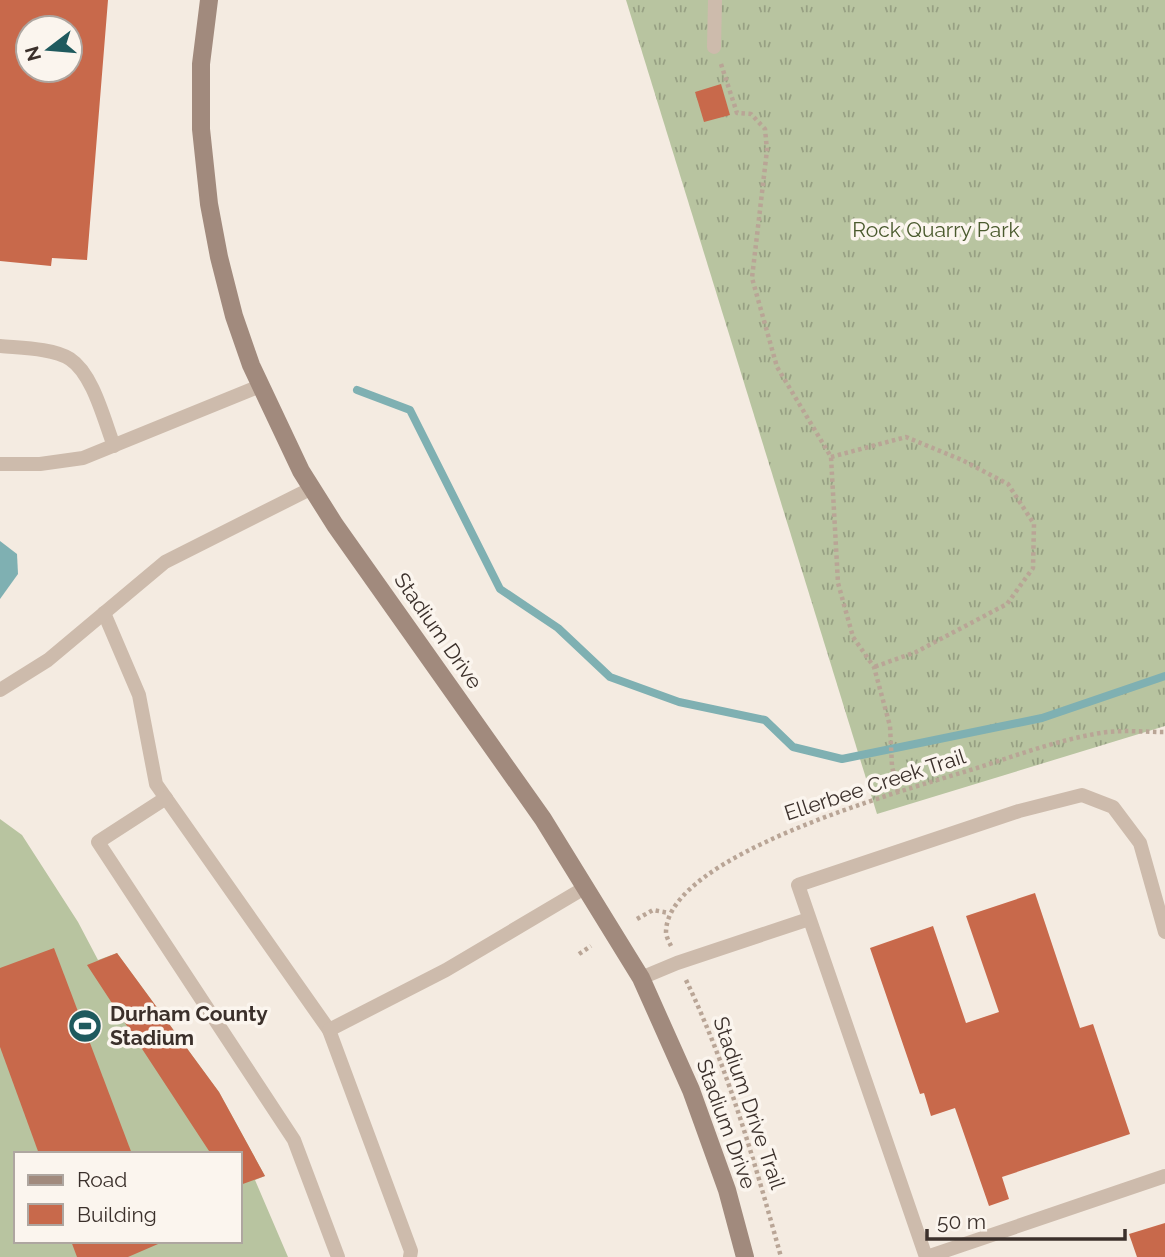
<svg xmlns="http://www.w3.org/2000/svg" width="1165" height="1257" font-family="Raleway,sans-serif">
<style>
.grass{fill:url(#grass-tufts)}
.garden{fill:#b8c4a0;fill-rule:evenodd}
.water{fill:#7fb0b2}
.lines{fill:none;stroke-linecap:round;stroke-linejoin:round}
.stream{stroke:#7fb0b2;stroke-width:8}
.building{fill:#c8694b;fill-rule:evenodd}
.path{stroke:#b9a596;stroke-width:4.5;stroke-dasharray:3.5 3.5;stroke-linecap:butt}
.lane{stroke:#cdbbac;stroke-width:14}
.secondary{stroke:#a18a7d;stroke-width:18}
.labels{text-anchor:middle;stroke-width:7;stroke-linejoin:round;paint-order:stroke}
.park-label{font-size:21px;fill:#4a5a2e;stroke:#fbf5ee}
.street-label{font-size:21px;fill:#3b302b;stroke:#fbf5ee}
.poi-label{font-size:21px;font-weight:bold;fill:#3b302b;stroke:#fbf5ee;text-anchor:start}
</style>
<defs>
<pattern id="grass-tufts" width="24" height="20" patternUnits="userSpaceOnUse" patternTransform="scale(1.75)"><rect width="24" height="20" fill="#b8c4a0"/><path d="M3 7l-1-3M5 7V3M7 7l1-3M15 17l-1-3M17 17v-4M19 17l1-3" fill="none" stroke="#97a083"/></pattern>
</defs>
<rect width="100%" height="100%" fill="#f4ebe1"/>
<polygon class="grass" points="626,0 1165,0 1165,726 877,814"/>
<path class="garden" d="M0,819L22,835L78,922L98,960L117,953L219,1092L265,1176L255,1180L288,1257H0ZM16,1154H240V1241H16Z"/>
<polygon class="water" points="0,541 17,554 18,574 0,599"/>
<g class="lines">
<polyline class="stream" points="357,390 410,410 500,589 558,628 610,677 679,702 765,720 793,747 842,759 1042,718 1165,676"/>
</g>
<g class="building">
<path d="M0,0H108L87,260L52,258L51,266L0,261ZM28,28H70V70H28Z"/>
<polygon points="721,84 730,115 704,122 695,92"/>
<polygon points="1035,893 1080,1028 1093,1024 1130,1134 1002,1177 1009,1199 989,1206 955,1108 931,1116 924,1093 920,1094 870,948 933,926 966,1023 999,1012 966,916"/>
<polygon points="54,948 132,1154 39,1154 0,1047 0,968"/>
<polygon points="117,953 219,1092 265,1176 240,1185 240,1154 211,1154 87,965"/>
<polygon points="1165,1223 1165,1257 1137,1257 1129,1234"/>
<polygon points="71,1241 165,1241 128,1257 77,1257"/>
</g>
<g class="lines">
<g class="path">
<polyline points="721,64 737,113 751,114 765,129 767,150 752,278 777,367 831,457 838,583 853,637 874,667 890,726 892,766 898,792"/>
<polyline points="831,457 906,437 962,460 1008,484 1034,524 1033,568 1007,604 916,652 874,667"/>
<polyline points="637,919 653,910 669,913"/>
<path d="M671,946C669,942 666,936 666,932C667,855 902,791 964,772C1010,758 1058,739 1107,732C1126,730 1146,732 1165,732"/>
<polyline points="579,954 591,946"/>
<path d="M686,980C728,1068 755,1163 781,1257"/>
</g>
<g class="lane">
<polyline points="714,47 715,0"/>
<path d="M0,346C19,348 53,348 70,359C93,374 104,420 114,446"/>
<polyline points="0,464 40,464 83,458 260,386"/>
<polyline points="104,613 139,695 156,784 329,1030 411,1251 410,1257"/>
<polyline points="0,690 48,660 165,562 312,488"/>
<polyline points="166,798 98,842 294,1140 338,1257"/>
<polyline points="641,978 677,963 809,919"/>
<polyline points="329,1030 446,970 586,887"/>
<polyline points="926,1257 798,885 1019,811 1082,795 1113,807 1140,843 1165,932"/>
<polyline points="927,1257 1165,1176"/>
</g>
<polyline class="secondary" points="209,0 201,64 201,129 209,204 219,257 234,316 251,365 301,471 335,525 543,819 641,978 691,1090 727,1190 745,1257"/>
</g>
<defs>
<g id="stadium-disc" transform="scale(1.75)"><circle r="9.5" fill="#1f5a5e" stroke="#fbf5ee"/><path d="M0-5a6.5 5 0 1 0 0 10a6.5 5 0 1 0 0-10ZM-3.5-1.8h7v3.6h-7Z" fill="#fff"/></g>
</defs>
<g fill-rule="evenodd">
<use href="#stadium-disc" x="85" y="1026"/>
</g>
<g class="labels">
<g class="park-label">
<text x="936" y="237">Rock Quarry Park</text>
</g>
<g class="street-label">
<text transform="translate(438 631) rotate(55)" y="7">Stadium Drive</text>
<text transform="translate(875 785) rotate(-18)" y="7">Ellerbee Creek Trail</text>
<text transform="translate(749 1103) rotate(71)" y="7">Stadium Drive Trail</text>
<text transform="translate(726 1124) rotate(70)" y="7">Stadium Drive</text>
</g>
<g class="poi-label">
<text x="110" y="1021">Durham County<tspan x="110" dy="24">Stadium</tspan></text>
</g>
</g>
<rect x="14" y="1152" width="228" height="91" fill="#fbf5ee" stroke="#aea6a0" stroke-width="2"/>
<rect x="28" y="1175" width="35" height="10" fill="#a18a7d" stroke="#aea6a0" stroke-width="2"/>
<text x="77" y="1187" font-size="21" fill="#3b302b">Road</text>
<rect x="28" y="1204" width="35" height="21" fill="#c8694b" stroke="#aea6a0" stroke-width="2"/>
<text x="77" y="1222" font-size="21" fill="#3b302b">Building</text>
<g transform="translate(49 49) rotate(254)"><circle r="33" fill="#fbf5ee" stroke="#aea6a0" stroke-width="2"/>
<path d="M0-5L12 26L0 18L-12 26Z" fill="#1f5a5e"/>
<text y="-10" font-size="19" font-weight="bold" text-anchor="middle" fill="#3b302b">N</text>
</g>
<path d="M927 1229v10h198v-10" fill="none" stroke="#3b302b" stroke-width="3.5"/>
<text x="937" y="1229" font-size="21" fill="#3b302b" stroke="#fbf5ee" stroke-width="5" paint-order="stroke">50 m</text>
</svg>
